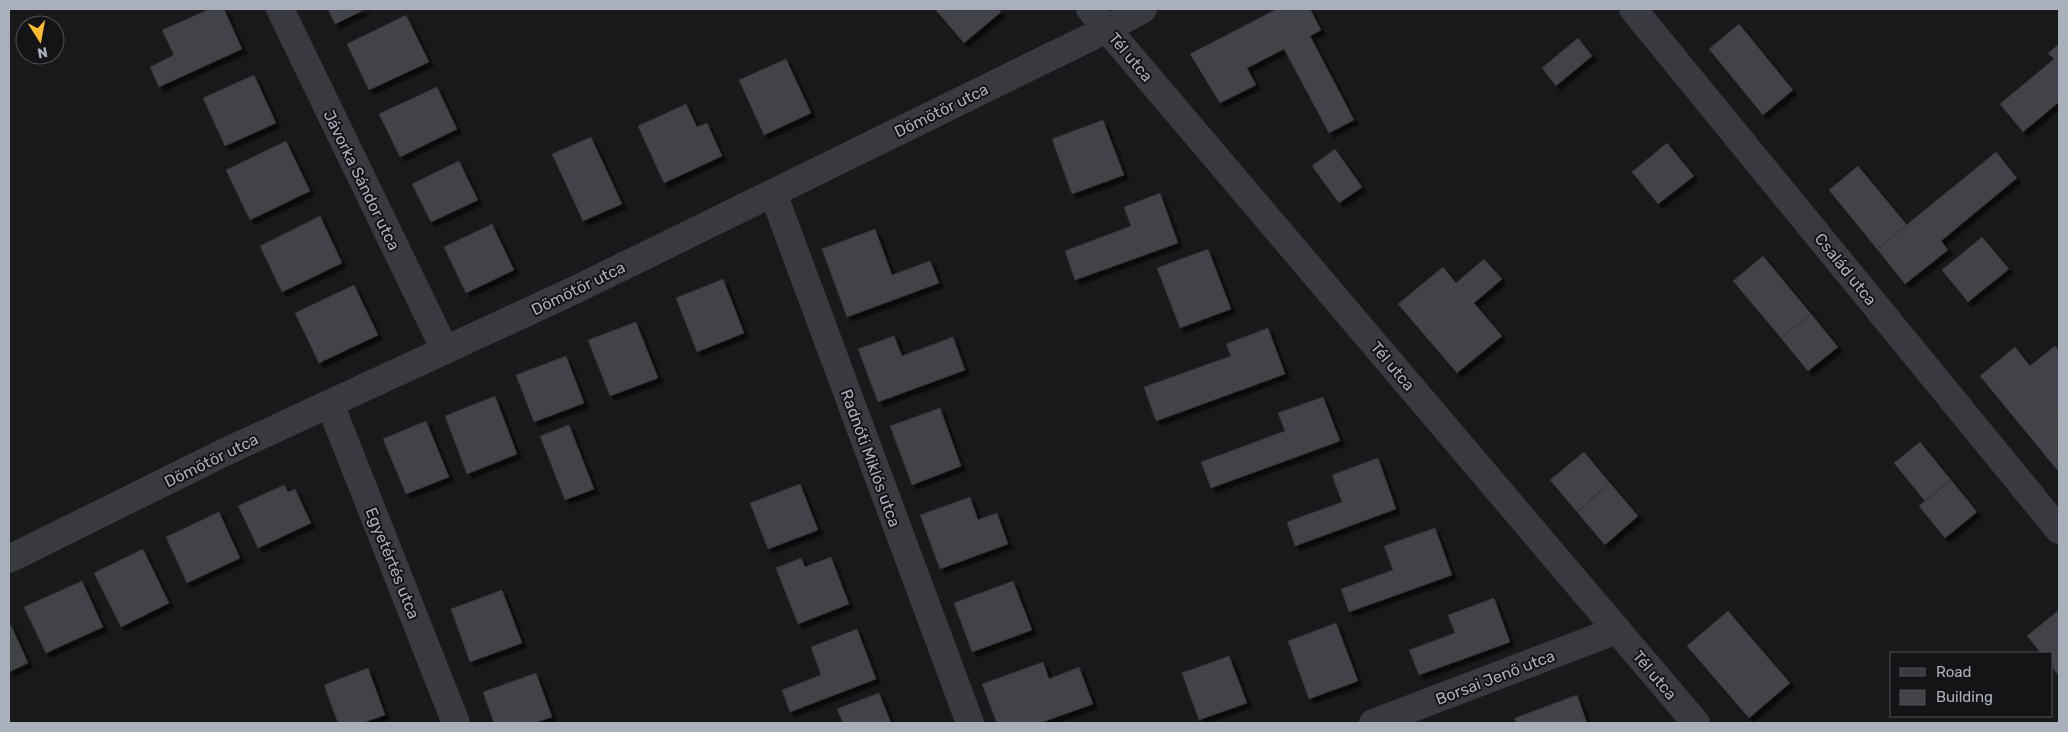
<svg xmlns="http://www.w3.org/2000/svg" width="2068" height="732" font-family="Rubik,sans-serif">
<style>
.building{fill:#434348;stroke:#323237;filter:url(#shadow)}
.lines{fill:none;stroke-linecap:round;stroke-linejoin:round}
.minor{stroke:#393a40;stroke-width:28}
.labels{text-anchor:middle;stroke-width:4;stroke-linejoin:round;paint-order:stroke}
.street-label{font-size:16px;fill:#aaafbc;stroke:#141316}
</style>
<defs>
<filter id="shadow"><feDropShadow dx="4.5" dy="4.5" stdDeviation="1" flood-color="#0009"/></filter>
</defs>
<rect width="100%" height="100%" fill="#19181b"/>
<g class="building">
<polygon points="210,9 224,9 242,49 159,87 150,67 174,55 162,30"/>
<polygon points="328,9 366,9 335,24"/>
<polygon points="935,9 998,9 1001,12 964,43"/>
<polygon points="1277,9 1310,9 1321,30 1310,36 1354,120 1329,133 1284,49 1247,68 1256,85 1220,103 1190,54"/>
<polygon points="406,15 429,62 369,90 347,44"/>
<polygon points="1739,24 1793,90 1763,115 1709,49"/>
<polygon points="1578,38 1592,56 1556,86 1542,68"/>
<polygon points="2059,44 2059,102 2023,132 2000,104 2054,59 2048,53"/>
<polygon points="786,59 811,113 764,135 739,80"/>
<polygon points="254,75 276,123 225,146 203,98"/>
<polygon points="437,87 457,129 400,157 379,114"/>
<polygon points="686,104 697,127 707,123 722,156 664,183 638,126"/>
<polygon points="1103,120 1124,175 1072,194 1052,139"/>
<polygon points="591,137 622,204 583,221 552,154"/>
<polygon points="286,141 310,191 250,220 226,170"/>
<polygon points="1667,143 1694,176 1658,204 1632,172"/>
<polygon points="1335,149 1362,187 1339,203 1312,166"/>
<polygon points="1996,152 2017,178 1941,241 1948,250 1905,284 1877,249"/>
<polygon points="459,161 478,200 431,222 412,184"/>
<polygon points="1858,166 1907,225 1877,249 1829,190"/>
<polygon points="1160,193 1178,243 1075,280 1065,251 1131,226 1124,207"/>
<polygon points="320,216 342,263 282,292 260,246"/>
<polygon points="492,224 514,270 466,293 444,247"/>
<polygon points="875,229 892,275 930,261 939,283 847,317 822,249"/>
<polygon points="1982,237 2009,269 1968,302 1942,270"/>
<polygon points="1208,249 1231,309 1180,328 1157,268"/>
<polygon points="1763,256 1811,314 1781,338 1733,281"/>
<polygon points="1484,259 1502,279 1474,303 1502,336 1457,373 1398,304 1443,267 1456,283"/>
<polygon points="723,279 744,333 697,352 676,298"/>
<polygon points="354,285 378,335 319,363 295,313"/>
<polygon points="1811,314 1838,347 1808,371 1781,338"/>
<polygon points="636,322 658,378 610,396 588,340"/>
<polygon points="1268,328 1285,374 1156,421 1144,387 1231,356 1226,344"/>
<polygon points="894,336 902,356 953,337 965,370 878,402 858,349"/>
<polygon points="2055,346 2059,351 2058,471 1980,376 2015,347 2030,366"/>
<polygon points="566,356 584,403 534,422 516,375"/>
<polygon points="495,396 517,454 467,474 445,416"/>
<polygon points="1323,397 1340,441 1211,488 1201,462 1285,431 1278,413"/>
<polygon points="940,408 961,466 912,485 890,426"/>
<polygon points="426,421 449,477 406,494 383,439"/>
<polygon points="569,425 594,489 565,500 540,436"/>
<polygon points="1920,442 1951,480 1925,501 1894,463"/>
<polygon points="1584,452 1610,483 1577,512 1550,480"/>
<polygon points="1378,458 1396,509 1295,546 1287,522 1342,502 1332,475"/>
<polygon points="1951,480 1977,512 1945,538 1919,506"/>
<polygon points="1610,483 1638,516 1605,545 1577,512"/>
<polygon points="800,484 818,530 768,549 750,503"/>
<polygon points="284,485 288,492 295,489 311,523 258,548 238,506"/>
<polygon points="970,497 978,520 997,513 1008,544 940,569 920,515"/>
<polygon points="219,512 240,558 187,583 166,537"/>
<polygon points="1435,528 1452,575 1349,612 1341,589 1393,570 1384,546"/>
<polygon points="143,549 169,603 121,627 94,573"/>
<polygon points="831,557 849,604 798,624 776,568 801,558 805,567"/>
<polygon points="82,581 103,627 46,653 24,607"/>
<polygon points="1013,581 1032,630 972,652 954,603"/>
<polygon points="502,590 522,643 470,662 451,609"/>
<polygon points="1494,598 1510,642 1419,675 1409,650 1455,633 1448,615"/>
<polygon points="2059,610 2059,676 2052,667 2052,653 2041,653 2027,636"/>
<polygon points="1728,611 1790,683 1749,718 1687,646"/>
<polygon points="1336,623 1358,681 1309,699 1288,641"/>
<polygon points="11,625 28,663 9,672 9,626"/>
<polygon points="857,629 876,679 790,712 782,690 821,675 811,647"/>
<polygon points="1229,656 1247,703 1199,720 1182,673"/>
<polygon points="1043,662 1049,679 1079,667 1093,704 1040,723 997,723 982,684"/>
<polygon points="368,668 385,715 362,723 338,723 324,685"/>
<polygon points="536,673 552,717 534,723 494,723 483,692"/>
<polygon points="879,693 891,723 843,723 837,709"/>
<polygon points="1577,695 1587,723 1516,723 1515,718"/>
</g>
<g class="lines">
<g class="minor">
<polyline points="280,9 445,350"/>
<polyline points="1090,9 1696,723"/>
<polyline points="1633,9 2059,530"/>
<polyline points="773,193 970,723"/>
<polyline points="330,404 456,723"/>
<polyline points="9,559 225,452 577,289 1107,29 1143,9"/>
<polyline points="1373,723 1617,630"/>
</g>
</g>
<g class="labels">
<g class="street-label">
<text transform="translate(1131 57) rotate(50)" y="6">Tél utca</text>
<text transform="translate(941 110) rotate(-26)" y="6">Dömötör utca</text>
<text transform="translate(362 180) rotate(64)" y="6">Jávorka Sándor utca</text>
<text transform="translate(1846 269) rotate(51)" y="6">Család utca</text>
<text transform="translate(578 288) rotate(-26)" y="6">Dömötör utca</text>
<text transform="translate(1393 366) rotate(50)" y="6">Tél utca</text>
<text transform="translate(871 458) rotate(70)" y="6">Radnóti Miklós utca</text>
<text transform="translate(211 460) rotate(-26)" y="6">Dömötör utca</text>
<text transform="translate(393 563) rotate(68)" y="6">Egyetértés utca</text>
<text transform="translate(1655 675) rotate(50)" y="6">Tél utca</text>
<text transform="translate(1495 677) rotate(-21)" y="6">Borsai Jenő utca</text>
</g>
</g>
<rect width="2068" height="732" fill="none" stroke="#aaafbc" stroke-width="20"/>
<rect x="1890" y="652" width="162" height="65" fill="#141316" stroke="#505158"/>
<rect x="1900" y="668" width="25" height="8" fill="#393a40" stroke="#505158"/>
<text x="1936" y="677" font-size="15" fill="#aaafbc">Road</text>
<rect x="1900" y="690" width="25" height="15" fill="#434348" stroke="#505158"/>
<text x="1936" y="702" font-size="15" fill="#aaafbc">Building</text>
<g transform="translate(40 40) rotate(169)"><circle r="24" fill="#141316" stroke="#505158"/>
<path d="M0-4L9 19L0 12L-9 19Z" fill="#ffbd2d"/>
<text y="-8" font-size="14" font-weight="bold" text-anchor="middle" fill="#aaafbc">N</text>
</g>
</svg>
